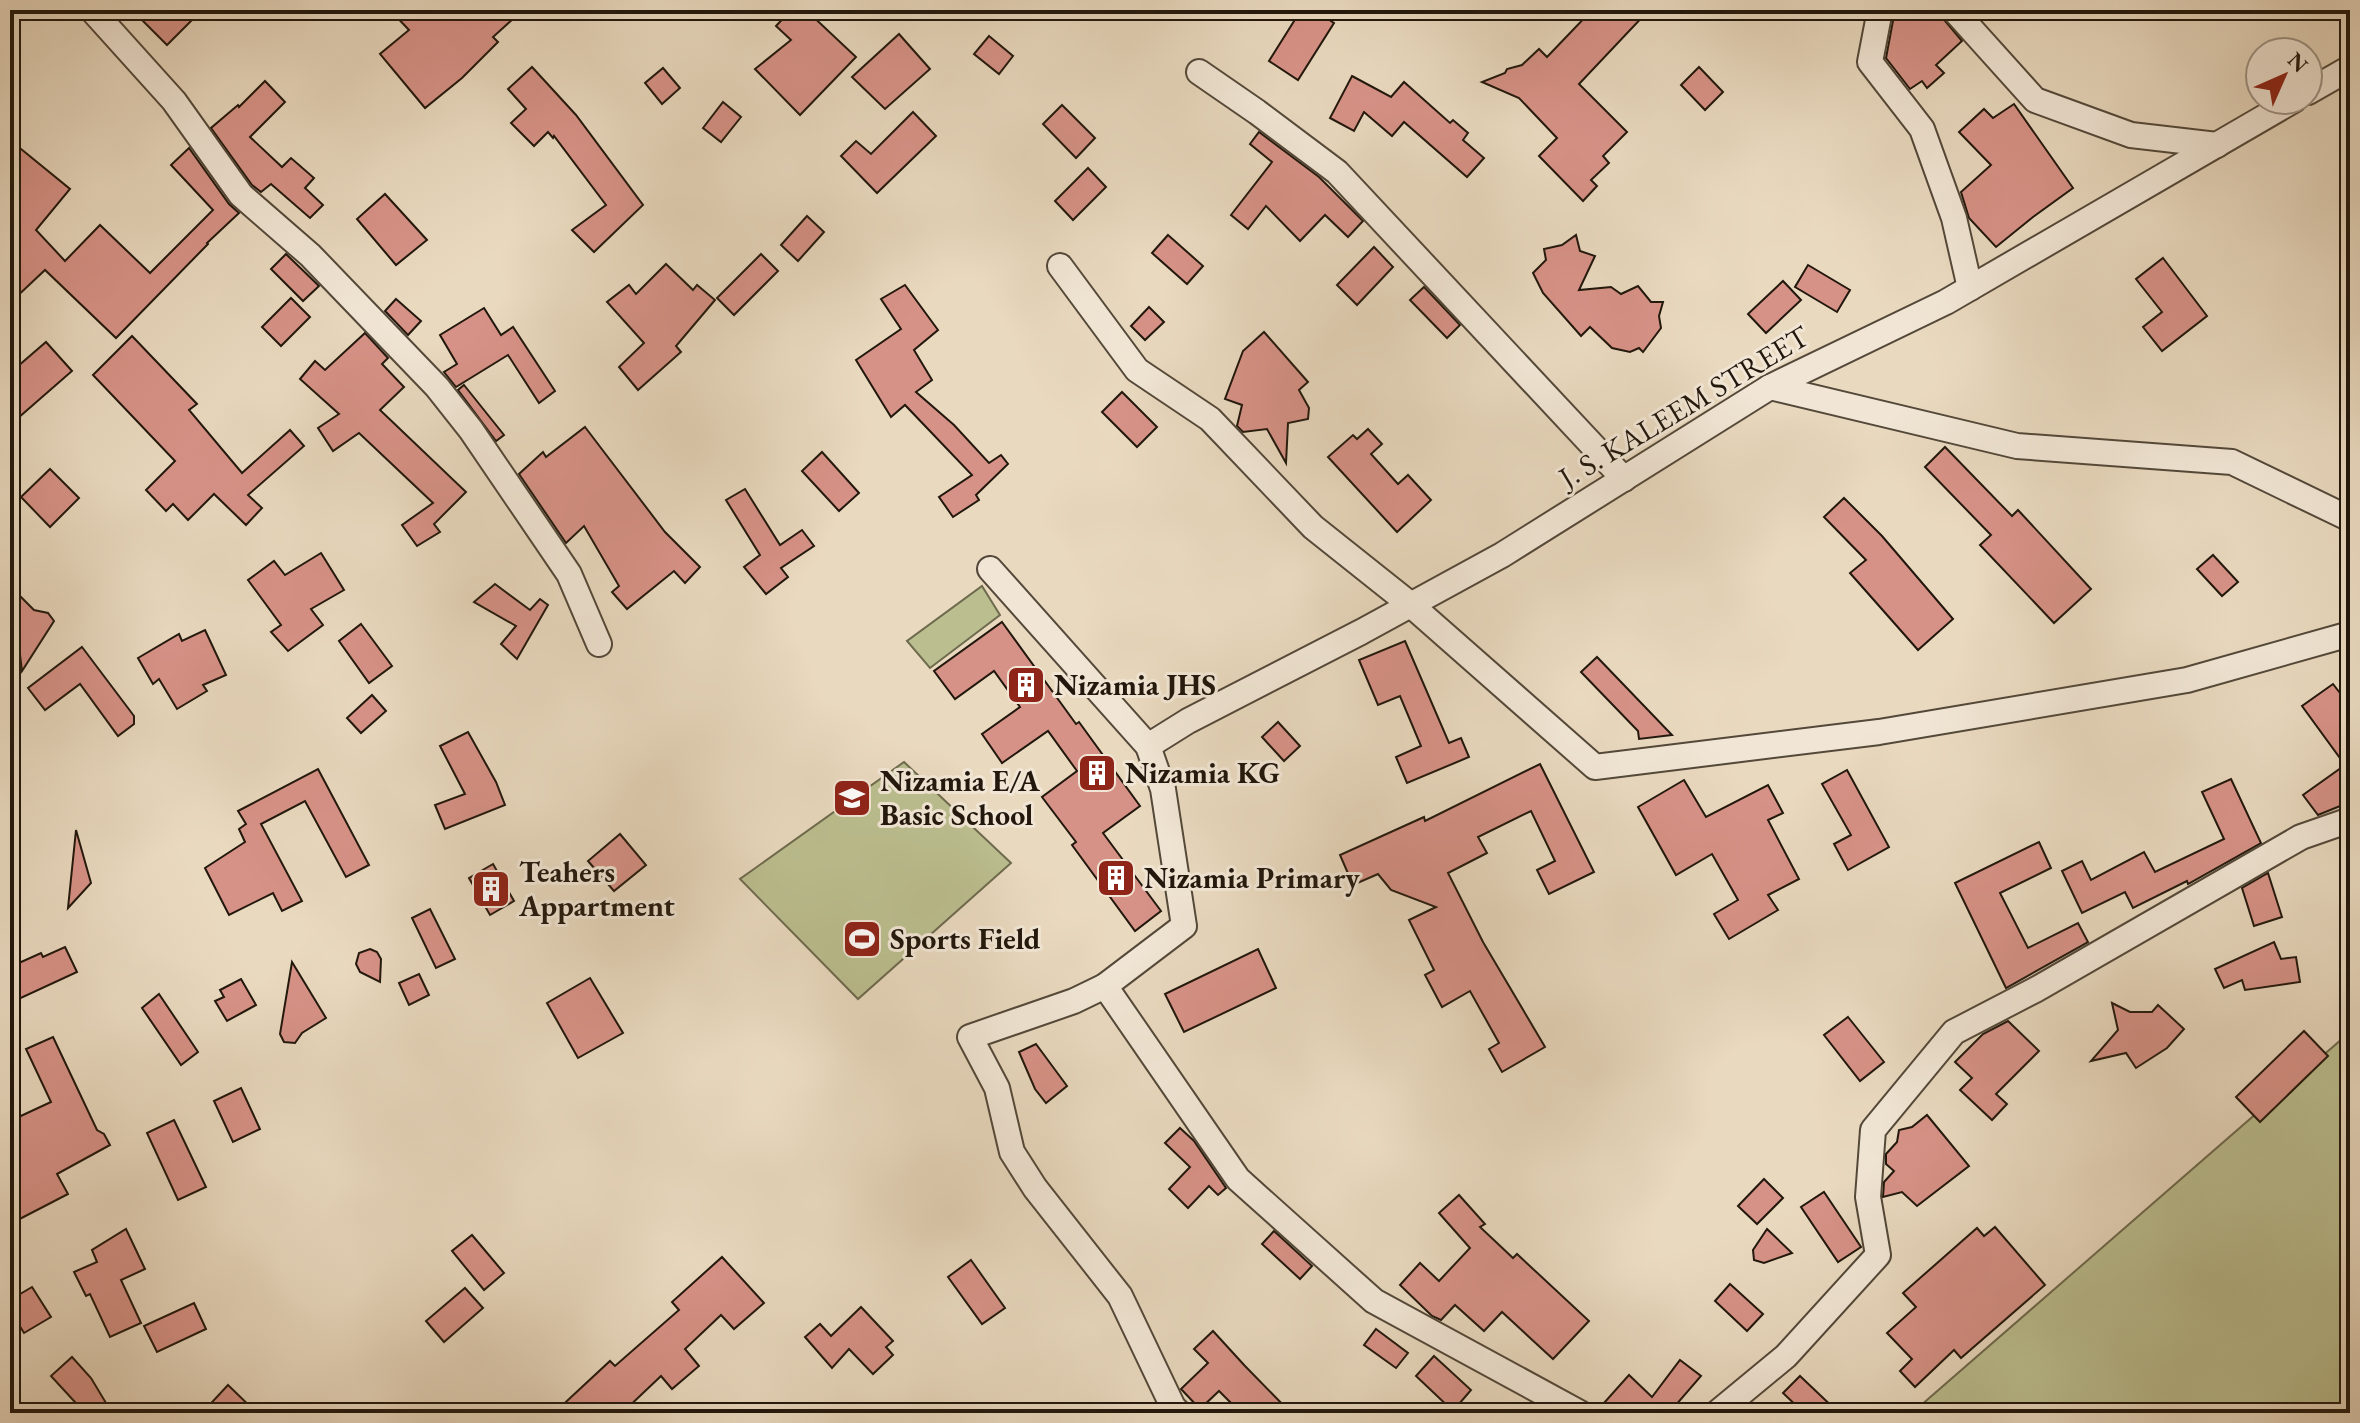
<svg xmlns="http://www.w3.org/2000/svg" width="2360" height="1423" font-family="'EB Garamond',serif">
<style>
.green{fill:#bbbe8f;stroke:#6e6a4e;stroke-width:2}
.building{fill:#d79287;stroke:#21170c;stroke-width:2}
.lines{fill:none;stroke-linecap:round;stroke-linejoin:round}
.minor-casing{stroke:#534839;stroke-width:28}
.minor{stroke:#f1e6d5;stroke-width:24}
.labels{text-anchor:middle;stroke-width:6;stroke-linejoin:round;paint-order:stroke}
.street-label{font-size:30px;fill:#21170c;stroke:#f1e6d5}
.poi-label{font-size:30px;font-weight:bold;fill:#21170c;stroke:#f1e6d5;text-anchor:start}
</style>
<rect width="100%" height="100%" fill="#e9d9bf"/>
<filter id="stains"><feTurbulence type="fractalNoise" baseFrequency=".0025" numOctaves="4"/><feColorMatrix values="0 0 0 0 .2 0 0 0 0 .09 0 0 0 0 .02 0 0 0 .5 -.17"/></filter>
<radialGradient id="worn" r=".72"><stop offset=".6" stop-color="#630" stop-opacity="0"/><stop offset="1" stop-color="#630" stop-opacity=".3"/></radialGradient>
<g class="green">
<polygon points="982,586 1000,615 930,668 907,641"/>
<polygon points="904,762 1011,863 858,999 740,879"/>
<polygon points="2350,1032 2350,1413 1912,1413"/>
</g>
<g class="building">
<polygon points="132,10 202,10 167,45"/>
<polygon points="390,10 523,10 493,37 498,42 462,78 425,108 380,54 409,30"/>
<polygon points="791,10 806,10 856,57 800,115 755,69 791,40 776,26"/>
<polygon points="1301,10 1314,10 1334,23 1298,80 1269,61"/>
<polygon points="1592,10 1649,10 1579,84 1627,132 1603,156 1609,163 1591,180 1597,186 1583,201 1539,156 1557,138 1519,98 1482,82 1505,73 1507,69 1522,65 1539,49 1547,57"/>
<polygon points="1895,10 1936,10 1962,41 1936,65 1944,73 1927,88 1922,81 1910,89 1886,58"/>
<polygon points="899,34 930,69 885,109 852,77"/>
<polygon points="989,36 1013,56 999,74 974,54"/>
<polygon points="532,67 576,115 643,205 594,252 572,230 606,205 554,136 553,138 548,132 534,146 511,123 526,109 508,89"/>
<polygon points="1699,67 1723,92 1705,110 1681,85"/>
<polygon points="663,68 680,88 662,104 645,83"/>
<polygon points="1352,76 1391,97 1404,82 1450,123 1453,120 1468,133 1463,140 1484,158 1467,177 1404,122 1392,136 1364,112 1354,131 1330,118"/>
<polygon points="265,81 285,102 250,137 282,167 291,158 314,178 305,188 323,205 310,218 271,184 261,192 252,185 211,128 238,105 239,107"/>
<polygon points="723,102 741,117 721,142 703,128"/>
<polygon points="2014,104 2073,188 2033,217 1996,247 1969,218 1961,192 1991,165 1959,132 1984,109 1993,118"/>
<polygon points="1062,105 1095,138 1076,158 1043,124"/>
<polygon points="913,112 936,136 877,193 841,156 856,141 871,154"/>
<polygon points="1259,132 1319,177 1363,221 1348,237 1325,215 1300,241 1266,206 1248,229 1231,215 1272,162 1250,144"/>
<polygon points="10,140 70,189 36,230 65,261 100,225 150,273 213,210 171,165 189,148 229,204 239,213 207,243 208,244 116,338 45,270 10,303"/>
<polygon points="1088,168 1106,187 1073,220 1055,201"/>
<polygon points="385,194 427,240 396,265 357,219"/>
<polygon points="807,216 824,232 798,261 781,245"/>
<polygon points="1168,235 1203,266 1187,284 1152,253"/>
<polygon points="1576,235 1580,251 1595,256 1579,290 1611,287 1621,294 1638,286 1651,302 1663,302 1659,316 1661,328 1643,352 1639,348 1630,352 1612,348 1590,327 1581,336 1543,293 1533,273 1546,260 1544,249 1562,245"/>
<polygon points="1374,247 1393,267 1357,305 1337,285"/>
<polygon points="286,254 319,286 303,301 271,269"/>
<polygon points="761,254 778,271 734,315 717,298"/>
<polygon points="2163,258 2207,316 2162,351 2143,327 2162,312 2136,279"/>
<polygon points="666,264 693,290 697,285 715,300 676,346 681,352 638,390 619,367 644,343 607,302 629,285 636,294"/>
<polygon points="1808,265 1850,290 1837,312 1795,287"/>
<polygon points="1783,281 1801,300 1766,333 1748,314"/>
<polygon points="905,285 938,330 914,350 932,380 916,392 954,425 989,463 1001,455 1008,464 976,495 979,500 953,517 939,497 972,475 905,405 891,417 856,360 901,329 881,299"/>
<polygon points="1424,287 1460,325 1447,338 1410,300"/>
<polygon points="291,298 310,317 281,346 262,327"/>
<polygon points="396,299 421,321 408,335 385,311"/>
<polygon points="1149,307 1164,322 1145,340 1131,326"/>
<polygon points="484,308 501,335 513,327 555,391 539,403 508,355 456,387 444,372 457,364 440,335"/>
<polygon points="1264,332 1308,382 1299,390 1309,408 1308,419 1288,423 1286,463 1267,429 1243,432 1237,426 1242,405 1225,399 1243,351"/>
<polygon points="365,333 388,358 382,364 404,387 380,410 466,492 434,524 440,532 417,546 402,525 433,503 359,433 333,451 318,428 339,414 300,379 315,361 325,370"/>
<polygon points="132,336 197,404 189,410 242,473 290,430 304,446 248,495 262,508 246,525 214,494 188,520 173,504 166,511 146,490 175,461 93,375"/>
<polygon points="46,342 72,371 10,425 10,373"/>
<polygon points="464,385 504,435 496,441 458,390"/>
<polygon points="1122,392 1157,427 1137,447 1102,412"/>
<polygon points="585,427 665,532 700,567 685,583 674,571 627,609 612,592 619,586 584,526 566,543 519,474 543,452 546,457"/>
<polygon points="1368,429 1382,444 1371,454 1398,484 1408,475 1431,500 1397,532 1328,457 1353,435 1357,439"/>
<polygon points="1945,447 2012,516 2018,510 2091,589 2054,623 1980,545 1991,535 1925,467"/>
<polygon points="822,452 859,493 839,511 802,471"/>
<polygon points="50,469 79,498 50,527 21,497"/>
<polygon points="745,489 780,545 802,530 814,546 781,568 788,577 766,594 744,567 760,555 726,500"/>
<polygon points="1844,498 1882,536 1953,619 1918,650 1850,573 1866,560 1824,517"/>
<polygon points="321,553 344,590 311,609 323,625 288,651 271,632 281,625 248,580 274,561 285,575"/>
<polygon points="2213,555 2238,582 2222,596 2197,569"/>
<polygon points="495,584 530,610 540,599 548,605 517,659 501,644 516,626 474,602"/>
<polygon points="12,588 34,610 48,613 54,621 22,671"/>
<polygon points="1002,622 1076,724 1079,722 1140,806 1103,833 1161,911 1135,931 1072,845 1076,842 1042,797 1077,771 1048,731 1002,763 982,734 1020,707 994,671 955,699 934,671"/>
<polygon points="361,624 392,666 369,683 339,641"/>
<polygon points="205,630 226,675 203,685 207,691 177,709 159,679 153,684 138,658 179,634 182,641"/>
<polygon points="1405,641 1449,743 1461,738 1469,757 1407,783 1396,757 1421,746 1400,696 1378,705 1359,660"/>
<polygon points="82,647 134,716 134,724 118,736 80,684 45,710 28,688"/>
<polygon points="1597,657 1672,735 1639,739 1638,731 1581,672"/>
<polygon points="2333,684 2350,706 2350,802 2318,815 2303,795 2345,765 2302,706"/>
<polygon points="372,695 386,711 361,733 347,718"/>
<polygon points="1278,722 1300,746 1284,761 1262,737"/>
<polygon points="468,732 496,782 505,805 445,829 435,805 465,794 440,746"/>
<polygon points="1540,764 1594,872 1549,894 1537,870 1555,861 1531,811 1478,837 1487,853 1448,873 1483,942 1545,1047 1502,1072 1489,1049 1499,1043 1470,991 1442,1007 1425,975 1434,970 1409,920 1436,907 1391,890 1378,874 1353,885 1340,855 1424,817 1425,821"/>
<polygon points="318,769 369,865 346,877 305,801 261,824 302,901 282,911 273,893 229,915 205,868 245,842 239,829 246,824 238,811"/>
<polygon points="1847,770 1889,847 1848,870 1834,844 1851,835 1822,784"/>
<polygon points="2231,779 2261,843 2188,884 2187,881 2133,908 2125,892 2082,913 2062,871 2082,861 2091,880 2144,852 2155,872 2224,839 2202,792"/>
<polygon points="1684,780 1706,817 1768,785 1783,813 1768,820 1799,879 1768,895 1778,910 1729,939 1714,914 1738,900 1712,854 1676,875 1638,807"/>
<polygon points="76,830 91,883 68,908"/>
<polygon points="620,834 646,865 614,891 588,861"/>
<polygon points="2039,842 2051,868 2000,893 2028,948 2078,923 2088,942 2006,988 1955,883"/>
<polygon points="493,864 514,901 490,915 469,878"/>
<polygon points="2268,873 2282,917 2254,926 2242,888"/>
<polygon points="430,909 455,959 436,968 412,918"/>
<polygon points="2274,942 2281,959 2296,957 2300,982 2245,990 2242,980 2224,988 2215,969"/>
<polygon points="65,947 77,972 10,1003 10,967 41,953 43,957"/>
<polygon points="370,949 377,952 381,959 380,982 360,972 356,964 359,953"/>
<polygon points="1258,949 1276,988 1184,1032 1165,994"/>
<polygon points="292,962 326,1018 302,1033 295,1043 284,1042 280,1034"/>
<polygon points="419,974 429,995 409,1005 399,983"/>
<polygon points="590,978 623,1033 578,1058 547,1003"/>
<polygon points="241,979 256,1005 227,1021 215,1001 224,997 220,990"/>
<polygon points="159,994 198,1052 181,1065 142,1008"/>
<polygon points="2112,1003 2130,1012 2152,1012 2158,1005 2184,1029 2167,1048 2136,1068 2126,1053 2091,1061 2118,1030"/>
<polygon points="1848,1017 1884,1062 1860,1081 1824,1035"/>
<polygon points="2008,1021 2039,1051 1996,1094 2007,1104 1992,1120 1960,1090 1972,1078 1955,1062 1983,1034"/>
<polygon points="2304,1031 2328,1056 2260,1122 2236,1097"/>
<polygon points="53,1037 97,1130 104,1134 110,1145 57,1174 68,1194 10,1224 10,1121 51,1102 26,1049"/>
<polygon points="1036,1044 1067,1086 1046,1103 1035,1089 1019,1052"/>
<polygon points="241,1088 260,1129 233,1142 214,1101"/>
<polygon points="1927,1115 1969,1166 1917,1206 1902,1192 1883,1197 1884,1182 1894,1171 1886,1164 1886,1154 1897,1142 1899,1130 1912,1127"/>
<polygon points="174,1120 206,1187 178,1200 147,1133"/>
<polygon points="1180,1128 1194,1141 1226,1188 1218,1195 1209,1186 1188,1208 1169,1189 1190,1167 1165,1143"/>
<polygon points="1764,1179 1783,1198 1757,1224 1738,1206"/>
<polygon points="1824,1192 1861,1247 1838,1262 1801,1207"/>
<polygon points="1459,1195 1485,1224 1480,1227 1513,1258 1517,1254 1589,1321 1553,1359 1502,1312 1484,1331 1455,1305 1441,1320 1432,1316 1400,1285 1420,1263 1439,1281 1470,1248 1439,1213"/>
<polygon points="1995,1227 2045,1285 1961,1358 1954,1350 1915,1387 1900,1371 1912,1359 1887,1333 1916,1307 1903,1293 1977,1228 1984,1236"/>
<polygon points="126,1229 145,1269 121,1280 141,1323 110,1337 90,1294 86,1296 74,1272 97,1262 92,1250"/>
<polygon points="1767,1229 1792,1253 1764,1263 1754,1260 1753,1250"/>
<polygon points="1274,1231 1312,1266 1300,1279 1262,1244"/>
<polygon points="472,1235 504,1273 484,1290 452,1251"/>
<polygon points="722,1257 764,1303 734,1329 721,1315 685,1349 699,1366 672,1389 661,1376 622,1413 554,1413 610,1361 615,1366 679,1310 672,1302"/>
<polygon points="971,1260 1005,1308 982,1324 948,1277"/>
<polygon points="1730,1284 1763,1314 1747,1331 1715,1301"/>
<polygon points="32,1287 51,1317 24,1333 10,1310 10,1300"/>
<polygon points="465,1288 483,1308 444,1342 426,1321"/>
<polygon points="194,1303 206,1329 157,1352 144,1326"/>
<polygon points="861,1307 893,1341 886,1347 893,1355 873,1374 849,1349 832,1368 805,1337 820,1324 831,1336"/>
<polygon points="1376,1329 1408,1353 1396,1368 1364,1345"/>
<polygon points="1213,1331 1245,1366 1291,1413 1241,1413 1219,1391 1200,1409 1181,1389 1208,1363 1194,1349"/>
<polygon points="1434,1356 1471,1390 1453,1411 1416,1376"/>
<polygon points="72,1357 91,1378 112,1413 85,1413 51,1376"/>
<polygon points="1680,1360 1701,1376 1669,1413 1595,1413 1629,1375 1652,1397"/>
<polygon points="1800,1376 1839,1413 1804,1413 1783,1393"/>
<polygon points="228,1385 257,1413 202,1413"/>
</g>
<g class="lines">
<g class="minor-casing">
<g id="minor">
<polyline points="92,10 174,101 241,195 310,255 437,387 471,430 569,574 599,644"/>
<polyline points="1880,10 1870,62 1922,129 1954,218 1970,288"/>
<polyline points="1954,10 2035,100 2131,135 2217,145"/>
<polyline points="1199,72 1257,112 1337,172 1624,479"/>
<polyline points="2308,92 2350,68"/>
<polyline points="1060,266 1137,370 1210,419 1313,527 1411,605 1595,767 1879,732 2187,680 2350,634"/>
<polyline points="1770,387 2017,446 2232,462 2350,519"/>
<polyline points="990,569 1148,746 1163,789 1184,926 1105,986 1074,1001 970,1037 997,1088 1012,1152 1035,1188 1120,1296 1173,1407 1179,1413"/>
<polyline points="1148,746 1188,721 1361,632 1502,555 1770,387 1946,302 2294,100"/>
<polyline points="1105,986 1238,1179 1374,1301 1580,1413"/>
<polyline points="1717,1413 1786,1356 1878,1255 1868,1197 1873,1130 1954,1032 2035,990 2301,837 2350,820"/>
</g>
</g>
<use href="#minor" class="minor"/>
</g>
<defs>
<g id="building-square" transform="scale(2)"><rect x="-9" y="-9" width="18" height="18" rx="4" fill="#8f2418" stroke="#f1e6d5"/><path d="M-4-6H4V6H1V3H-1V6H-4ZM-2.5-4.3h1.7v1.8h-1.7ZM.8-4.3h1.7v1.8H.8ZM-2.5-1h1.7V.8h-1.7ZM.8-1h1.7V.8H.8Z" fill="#fff"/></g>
<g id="school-square" transform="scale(2)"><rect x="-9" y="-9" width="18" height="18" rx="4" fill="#8f2418" stroke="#f1e6d5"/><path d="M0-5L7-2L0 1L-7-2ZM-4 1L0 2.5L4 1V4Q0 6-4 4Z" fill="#fff"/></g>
<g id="stadium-square" transform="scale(2)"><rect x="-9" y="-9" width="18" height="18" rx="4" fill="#8f2418" stroke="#f1e6d5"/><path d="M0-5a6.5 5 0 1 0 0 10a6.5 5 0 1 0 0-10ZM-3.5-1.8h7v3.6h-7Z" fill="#fff"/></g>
</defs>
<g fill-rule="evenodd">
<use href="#building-square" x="1026" y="685"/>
<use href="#building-square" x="1097" y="773"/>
<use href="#school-square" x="852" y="798"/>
<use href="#building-square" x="1116" y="878"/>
<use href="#building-square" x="491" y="889"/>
<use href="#stadium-square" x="862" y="939"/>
</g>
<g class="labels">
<g class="street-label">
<text transform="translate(1684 407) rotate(-31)" y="10">J. S. KALEEM STREET</text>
</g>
<g class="poi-label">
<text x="1054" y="695">Nizamia JHS</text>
<text x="1125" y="783">Nizamia KG</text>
<text x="880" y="791">Nizamia E/A<tspan x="880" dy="34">Basic School</tspan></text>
<text x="519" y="882">Teahers<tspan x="519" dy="34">Appartment</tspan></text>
<text x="1144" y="888">Nizamia Primary</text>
<text x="890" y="949">Sports Field</text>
</g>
</g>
<rect width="2360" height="1423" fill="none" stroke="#e9d9bf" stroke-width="40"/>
<rect x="12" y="12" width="2336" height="1399" fill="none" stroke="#21170c" stroke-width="4"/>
<rect x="20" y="20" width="2320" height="1383" fill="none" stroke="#21170c" stroke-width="2"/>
<g transform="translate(2284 76) rotate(45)"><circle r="38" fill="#f1e6d5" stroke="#9e9385" stroke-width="2"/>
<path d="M0-6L14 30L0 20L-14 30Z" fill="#8f2418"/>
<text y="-12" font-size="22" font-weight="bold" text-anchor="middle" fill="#21170c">N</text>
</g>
<rect width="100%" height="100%" filter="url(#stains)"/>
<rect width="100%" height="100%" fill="url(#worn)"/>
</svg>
